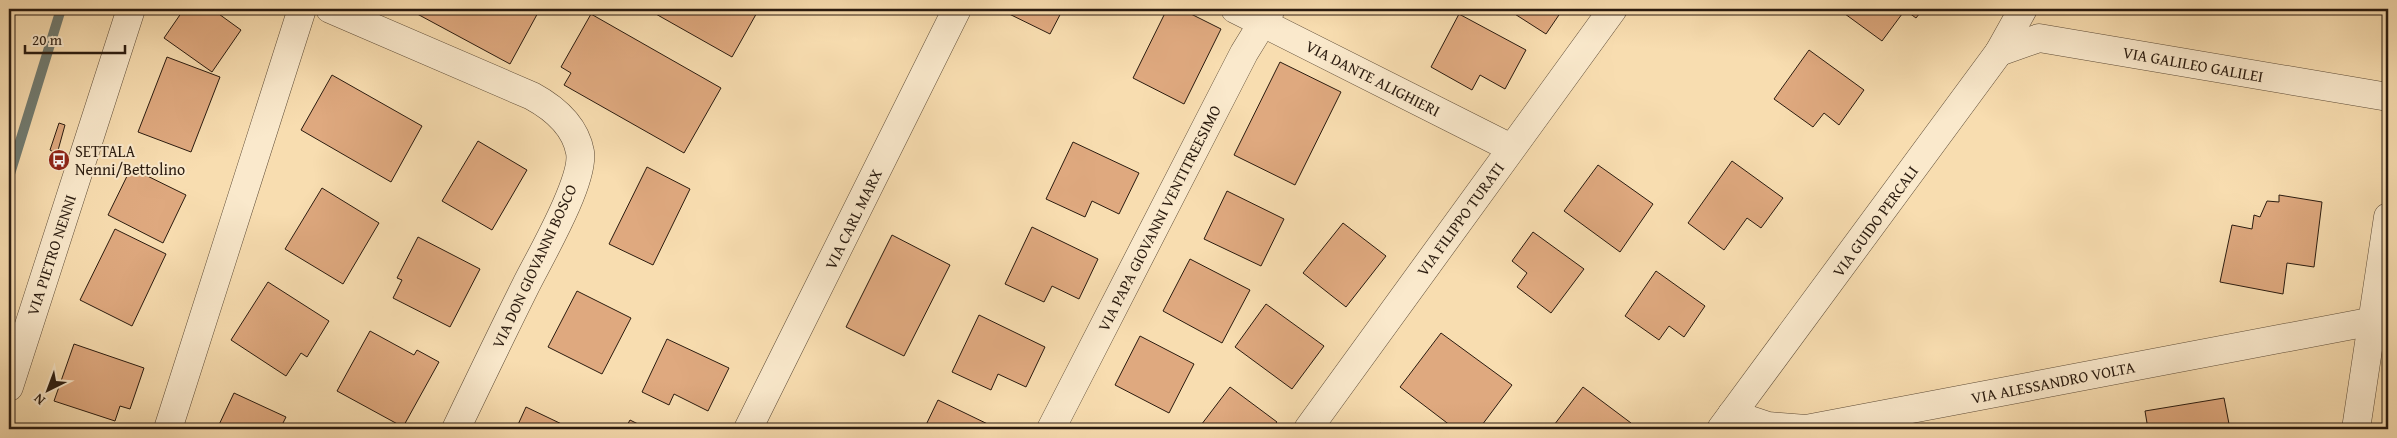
<svg xmlns="http://www.w3.org/2000/svg" width="2397" height="438" font-family="'Gentium Book Plus',serif">
<style>
.lines{fill:none;stroke-linecap:round;stroke-linejoin:round}
.stream{stroke:#707b71;stroke-width:10}
.building{fill:#dfa97f;stroke:#2a1b0f}
.minor-casing{stroke:#5e4c37;stroke-width:29}
.minor{stroke:#fae9cc;stroke-width:28}
.labels{text-anchor:middle;stroke-width:4;stroke-linejoin:round;paint-order:stroke}
.street-label{font-size:16px;fill:#2a1b0f;stroke:#fae9cc}
.poi-label{font-size:16px;fill:#2a1b0f;stroke:#fae9cc;text-anchor:start}
</style>
<rect width="100%" height="100%" fill="#f8ddb0"/>
<filter id="stains"><feTurbulence type="fractalNoise" baseFrequency=".004" numOctaves="4"/><feColorMatrix values="0 0 0 0 .2 0 0 0 0 .09 0 0 0 0 .02 0 0 0 .5 -.17"/></filter>
<radialGradient id="worn" r=".72"><stop offset=".6" stop-color="#630" stop-opacity="0"/><stop offset="1" stop-color="#630" stop-opacity=".3"/></radialGradient>
<g class="lines">
<polyline class="stream" points="9,177 61,9"/>
</g>
<g class="building">
<polygon points="184,9 212,9 241,30 212,72 164,38"/>
<polygon points="408,9 540,9 510,64"/>
<polygon points="647,9 759,9 732,57"/>
<polygon points="999,9 1063,9 1050,34"/>
<polygon points="1167,9 1181,9 1221,29 1184,104 1133,78"/>
<polygon points="1507,9 1563,9 1546,34"/>
<polygon points="1843,9 1923,9 1916,18 1905,10 1882,41 1841,11"/>
<polygon points="2145,9 2166,9 2166,12"/>
<polygon points="2301,9 2334,9 2332,14"/>
<polygon points="591,14 721,88 684,153 564,85 571,73 561,67"/>
<polygon points="1459,14 1526,50 1505,89 1480,75 1472,90 1431,67"/>
<polygon points="1809,50 1864,90 1839,125 1824,113 1813,127 1774,99"/>
<polygon points="167,57 220,77 191,152 138,132"/>
<polygon points="1280,62 1341,92 1295,185 1234,155"/>
<polygon points="332,75 422,126 391,182 301,130"/>
<polygon points="59,123 65,125 57,154 50,150"/>
<polygon points="478,141 527,170 492,230 442,201"/>
<polygon points="1073,142 1139,173 1119,214 1092,201 1085,217 1046,199"/>
<polygon points="1732,161 1783,198 1761,228 1747,218 1724,250 1688,223"/>
<polygon points="1598,165 1653,204 1620,252 1564,211"/>
<polygon points="647,167 690,189 653,265 609,244"/>
<polygon points="131,168 186,195 163,243 108,215"/>
<polygon points="322,188 379,223 343,284 285,249"/>
<polygon points="1227,191 1284,219 1261,266 1204,239"/>
<polygon points="2279,195 2322,202 2314,267 2287,263 2283,294 2220,282 2232,225 2252,229 2254,215 2260,217 2267,201 2279,202"/>
<polygon points="1343,223 1386,256 1346,307 1303,273"/>
<polygon points="1032,227 1098,259 1079,299 1052,286 1044,302 1005,284"/>
<polygon points="115,229 166,254 132,326 80,300"/>
<polygon points="1533,232 1584,269 1551,313 1517,287 1527,273 1512,261"/>
<polygon points="892,235 950,265 904,356 846,327"/>
<polygon points="418,237 480,269 450,327 393,298 402,280 397,278"/>
<polygon points="1190,259 1250,290 1222,343 1163,311"/>
<polygon points="1656,271 1705,306 1684,337 1669,326 1659,340 1625,316"/>
<polygon points="268,282 329,321 307,357 301,353 286,376 231,340"/>
<polygon points="577,291 631,318 602,374 548,347"/>
<polygon points="1266,304 1324,346 1292,389 1235,347"/>
<polygon points="979,315 1045,347 1026,387 998,374 991,390 952,372"/>
<polygon points="370,331 414,355 417,350 439,362 403,427 337,391"/>
<polygon points="1441,333 1512,385 1479,429 1455,429 1400,387"/>
<polygon points="1140,336 1194,364 1169,413 1115,385"/>
<polygon points="667,339 729,368 708,411 674,394 669,405 642,392"/>
<polygon points="74,344 144,368 130,409 120,406 115,421 54,401"/>
<polygon points="1230,387 1277,422 1271,429 1198,429"/>
<polygon points="1583,387 1631,423 1626,429 1551,429"/>
<polygon points="234,393 286,417 280,429 217,429"/>
<polygon points="2224,398 2230,429 2148,429 2145,411"/>
<polygon points="938,400 998,429 924,429"/>
<polygon points="526,407 570,428 569,429 516,429"/>
<polygon points="630,420 648,429 625,429"/>
<polygon points="1380,423 1388,429 1374,429"/>
</g>
<g class="lines">
<g class="minor-casing">
<g id="minor">
<path d="M330,9L532,96C554,108 575,125 580,152C585,180 540,257 526,285C502,333 479,381 456,429"/>
<polyline points="1235,9 1511,148"/>
<polyline points="1999,52 2039,38 2388,97"/>
<polyline points="9,387 131,9"/>
<polyline points="1732,414 1768,426 1806,429 2374,321"/>
<polyline points="168,429 302,9"/>
<polyline points="748,429 957,9"/>
<polyline points="1051,429 1244,53 1271,9"/>
<polyline points="1308,429 1613,9"/>
<polyline points="1721,429 1999,52 2023,9"/>
<polyline points="2356,429 2388,217"/>
</g>
</g>
<use href="#minor" class="minor"/>
</g>
<defs>
<g id="bus-disc" transform="scale(1.125)"><circle r="9.5" fill="#8f2418" stroke="#fae9cc"/><path d="M-5-6H5V4H4V6H2V4H-2V6H-4V4H-5ZM-3.5-4V0h7V-4ZM-3.5 1.2v1.5H-2V1.2ZM2 1.2v1.5H3.5V1.2Z" fill="#fff"/></g>
</defs>
<g fill-rule="evenodd">
<use href="#bus-disc" x="59" y="160"/>
</g>
<g class="labels">
<g class="street-label">
<text transform="translate(2193 64) rotate(10)" y="6">VIA GALILEO GALILEI</text>
<text transform="translate(1373 78) rotate(27)" y="6">VIA DANTE ALIGHIERI</text>
<text transform="translate(1159 218) rotate(-63)" y="6">VIA PAPA GIOVANNI VENTITREESIMO</text>
<text transform="translate(853 219) rotate(-64)" y="6">VIA CARL MARX</text>
<text transform="translate(1460 219) rotate(-54)" y="6">VIA FILIPPO TURATI</text>
<text transform="translate(1875 221) rotate(-54)" y="6">VIA GUIDO PERCALI</text>
<text transform="translate(51 255) rotate(-72)" y="6">VIA PIETRO NENNI</text>
<text transform="translate(534 266) rotate(-65)" y="6">VIA DON GIOVANNI BOSCO</text>
<text transform="translate(2053 382) rotate(-11)" y="6">VIA ALESSANDRO VOLTA</text>
</g>
<g class="poi-label">
<text x="75" y="157">SETTALA<tspan x="75" dy="18">Nenni/Bettolino</tspan></text>
</g>
</g>
<rect width="2397" height="438" fill="none" stroke="#f8ddb0" stroke-width="30"/>
<rect x="10" y="10" width="2377" height="418" fill="none" stroke="#2a1b0f" stroke-width="2.5"/>
<rect x="15" y="15" width="2367" height="408" fill="none" stroke="#2a1b0f"/>
<g transform="translate(48 390) rotate(222)" stroke="#fae9cc" stroke-width="4" paint-order="stroke">
<path d="M0-4L9 19L0 12L-9 19Z" fill="#2a1b0f"/>
<text y="-8" font-size="14" font-weight="bold" text-anchor="middle" fill="#2a1b0f">N</text>
</g>
<path d="M25 45v8h100v-8" fill="none" stroke="#2a1b0f" stroke-width="2.5"/>
<text x="32" y="45" font-size="15" fill="#2a1b0f" stroke="#fae9cc" stroke-width="4" paint-order="stroke">20 m</text>
<rect width="100%" height="100%" filter="url(#stains)"/>
<rect width="100%" height="100%" fill="url(#worn)"/>
</svg>
